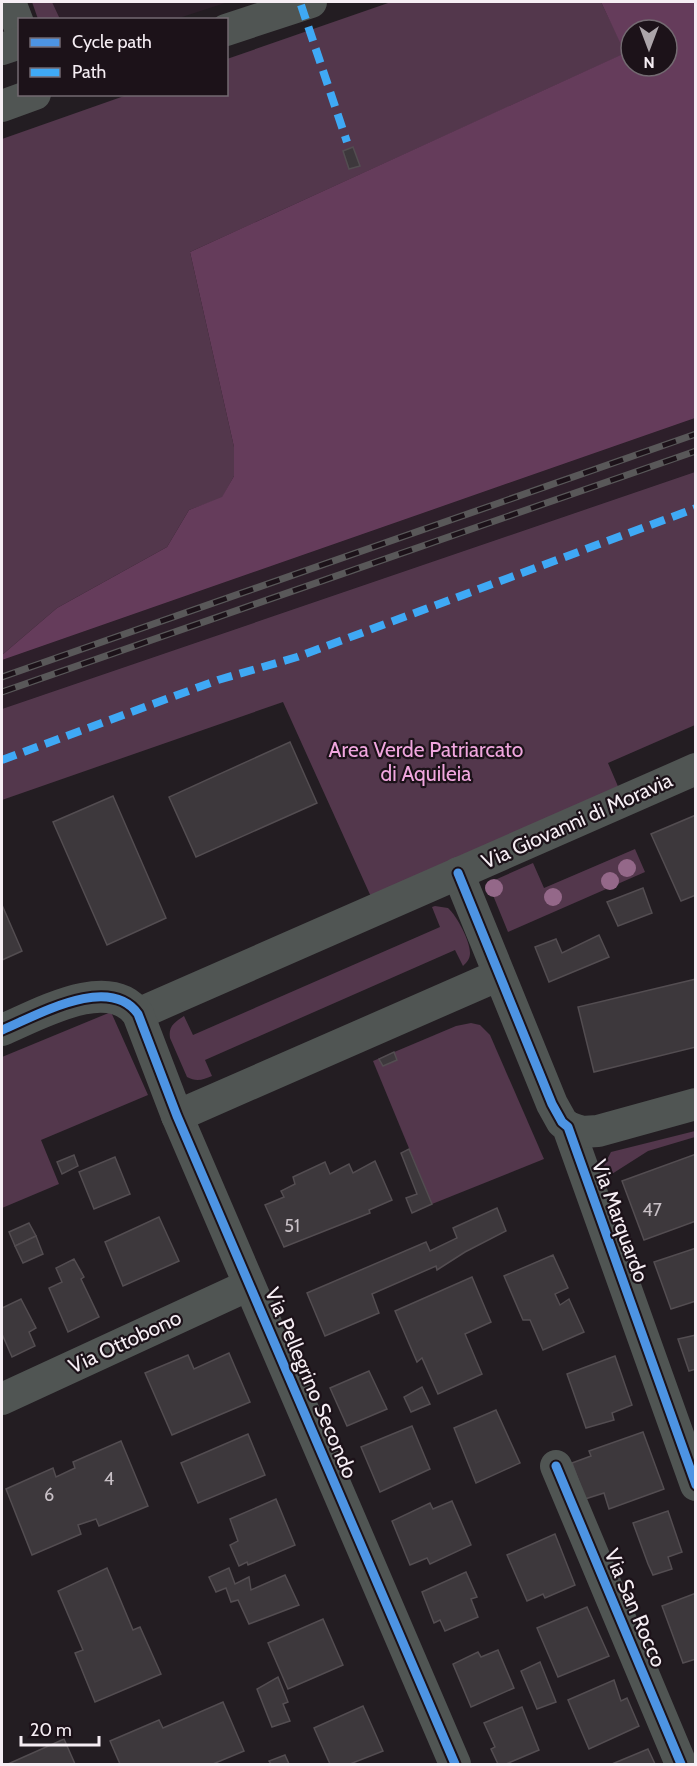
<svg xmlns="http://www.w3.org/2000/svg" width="697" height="1766" font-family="Cabin,sans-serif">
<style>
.built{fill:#2d1f2a}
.green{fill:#53374c}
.forest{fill:#653c5b;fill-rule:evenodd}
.building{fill:#3d383c;stroke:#534d51;stroke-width:1.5}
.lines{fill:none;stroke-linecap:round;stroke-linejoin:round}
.minor{stroke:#505553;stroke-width:32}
.rail-casing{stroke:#595859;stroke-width:7}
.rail{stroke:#1c1219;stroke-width:4.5;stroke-dasharray:14;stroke-linecap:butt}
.quiet{stroke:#3fa9f5;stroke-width:8;stroke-dasharray:15 8;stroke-linecap:butt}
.cycleway-casing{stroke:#1c1219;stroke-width:13}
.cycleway{stroke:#4d94e3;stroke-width:9}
.tree{fill:#946889}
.labels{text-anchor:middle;stroke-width:4.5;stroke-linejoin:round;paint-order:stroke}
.number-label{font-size:18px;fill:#c8c0c6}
.park-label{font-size:21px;fill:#f0a6de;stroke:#1c1219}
.street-label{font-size:21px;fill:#f6eef4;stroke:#1c1219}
</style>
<rect width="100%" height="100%" fill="#231d22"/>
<g class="built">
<polygon points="52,2 228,2 173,20 60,19"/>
<polygon points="695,418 695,472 2,709 2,660"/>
</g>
<g class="green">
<polygon points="32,2 52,2 60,19 38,19"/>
<polygon points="391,2 601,2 626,53 190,252 234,447 234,476 222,498 189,510 167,547 57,608 2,655 2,139 127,95 226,94 227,59"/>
<polygon points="695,472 695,725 608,763 620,791 372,899 283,702 2,800 2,709"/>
<polygon points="635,849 645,872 508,932 488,883 533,863 544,888"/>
<path d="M435,906L448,908C457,916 470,941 470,953C470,959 467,962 463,966L455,950L205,1060L212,1076C203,1080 196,1082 187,1077L170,1038C168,1026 175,1022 184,1016L193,1035L440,927L432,907Z"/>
<polygon points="111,1012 148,1095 41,1140 59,1184 2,1208 2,1057"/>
<polygon points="471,1023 480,1025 490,1035 544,1159 432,1204 373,1061 456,1026"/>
<polygon points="695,1131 695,1137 648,1151 604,1179 601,1171 611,1152"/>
</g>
<path class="forest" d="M601,2H695V418L2,660V655L57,608L167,547L189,510L222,497L234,476V447L190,252L625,53ZM631,30H667V66H631Z"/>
<g class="building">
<polygon points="353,147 360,166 349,169 343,151"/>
<polygon points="290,742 317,803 196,857 169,797"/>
<polygon points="113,796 166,918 107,945 53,822"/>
<polygon points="696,815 696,895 681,901 651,834"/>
<polygon points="643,888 652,913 618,926 607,902"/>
<polygon points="2,905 22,951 2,960"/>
<polygon points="599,935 609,957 549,982 535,947 556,939 562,953"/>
<polygon points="696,979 696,1047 594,1072 578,1007"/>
<polygon points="394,1052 397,1060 383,1066 379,1059"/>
<polygon points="409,1149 432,1204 412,1213 406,1198 417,1194 401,1153"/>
<polygon points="696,1154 696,1221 644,1240 622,1181"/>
<polygon points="74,1155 78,1166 62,1174 57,1162"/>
<polygon points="115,1157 130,1194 94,1209 79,1172"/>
<polygon points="375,1161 392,1200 369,1210 370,1213 284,1247 265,1205 284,1197 281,1191 295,1184 293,1177 325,1162 330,1174 349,1164 353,1173"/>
<polygon points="497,1208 506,1231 465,1252 437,1270 436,1266 372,1294 379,1313 325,1336 307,1293 426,1242 430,1251 457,1238 453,1228"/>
<polygon points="159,1217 179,1261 123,1286 105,1242"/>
<polygon points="29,1223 36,1236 15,1246 9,1232"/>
<polygon points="36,1236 43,1254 23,1263 15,1246"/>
<polygon points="696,1248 696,1301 671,1309 654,1262"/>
<polygon points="553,1255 568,1288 555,1294 560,1305 569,1299 584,1332 543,1350 530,1320 523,1320 504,1276"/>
<polygon points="74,1259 84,1277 81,1279 99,1317 68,1332 49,1288 62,1282 56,1268"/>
<polygon points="472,1277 491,1322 465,1334 482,1374 438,1394 422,1358 417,1362 395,1311"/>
<polygon points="21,1299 36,1328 29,1332 35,1346 12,1357 2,1334 2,1308"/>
<polygon points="696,1335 696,1369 689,1371 678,1339"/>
<polygon points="229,1353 250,1402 172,1435 145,1373 188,1355 194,1369"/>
<polygon points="615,1356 632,1405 612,1413 614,1420 586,1428 567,1374"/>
<polygon points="369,1371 387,1409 347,1426 330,1388"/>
<polygon points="422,1387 430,1404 411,1412 404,1397"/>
<polygon points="496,1410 520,1463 476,1483 454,1428"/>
<polygon points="412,1426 430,1469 380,1492 361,1447"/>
<polygon points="643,1432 664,1489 609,1509 604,1493 585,1499 572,1463 591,1456 589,1451"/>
<polygon points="248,1434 265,1475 198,1503 181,1463"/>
<polygon points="121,1441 148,1506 99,1526 96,1519 78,1525 81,1534 32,1555 6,1489 53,1468 56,1477 75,1468 73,1462"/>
<polygon points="276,1499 295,1545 248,1565 247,1562 239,1566 230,1545 238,1541 230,1519"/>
<polygon points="452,1501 471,1545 430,1564 427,1558 410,1565 392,1521 430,1503 433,1509"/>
<polygon points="668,1511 682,1552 668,1557 672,1569 653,1575 648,1564 633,1523"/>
<polygon points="555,1534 575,1585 545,1598 543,1594 527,1601 507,1555"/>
<polygon points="107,1568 133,1630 140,1627 161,1674 95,1702 75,1653 83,1650 58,1591"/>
<polygon points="229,1568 235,1584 249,1577 251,1590 285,1575 299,1605 249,1624 238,1600 231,1602 226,1588 216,1592 209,1577"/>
<polygon points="466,1572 477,1597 471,1599 478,1617 445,1631 440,1620 434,1623 422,1592"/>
<polygon points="696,1593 696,1659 683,1663 662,1606"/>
<polygon points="587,1607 609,1656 558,1677 537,1628"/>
<polygon points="323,1619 343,1665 288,1689 268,1643"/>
<polygon points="498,1650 514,1688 471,1707 453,1664 478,1652 481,1657"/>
<polygon points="540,1662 556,1702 537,1709 521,1671"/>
<polygon points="278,1677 288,1702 283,1704 290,1721 272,1727 257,1689"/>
<polygon points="614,1680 621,1701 627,1698 639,1726 589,1749 568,1700"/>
<polygon points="223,1702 244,1751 213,1764 120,1764 110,1741 159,1720 163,1728"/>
<polygon points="363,1706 383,1751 350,1764 330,1764 314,1728"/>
<polygon points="522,1707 539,1750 506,1764 498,1764 491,1749 495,1747 484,1723"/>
<polygon points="64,1739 75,1764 8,1764"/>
<polygon points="648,1749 655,1764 612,1764"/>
<polygon points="285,1755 289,1764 271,1764 269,1761"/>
</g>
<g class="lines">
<g class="minor">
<polyline points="10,2 20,28"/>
<polyline points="226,30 311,2"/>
<polyline points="2,49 20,43"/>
<polyline points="2,106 35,94"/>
<polyline points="458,873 552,1104 562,1122 568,1127 696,1485"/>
<polyline points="138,1014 696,769"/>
<path d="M2,1030C36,1016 109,973 138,1014L177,1116L455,1764"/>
<polyline points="177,1116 499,975"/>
<polyline points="568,1127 582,1132 598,1131 696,1104"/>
<polyline points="2,1399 249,1285"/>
<polyline points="556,1466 681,1764"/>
</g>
<g class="rail-casing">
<g id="rail">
<polyline points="2,677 696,434"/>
<polyline points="2,692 696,451"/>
</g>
</g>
<use href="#rail" class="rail"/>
<g class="quiet">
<polyline points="301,5 347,142"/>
<polyline points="2,760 218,680 297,657 696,508"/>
</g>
<g class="cycleway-casing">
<g id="cycleway">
<polyline points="458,873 552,1104 562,1122 568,1127 696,1485"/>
<path d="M2,1030C36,1016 109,973 138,1014L177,1116L455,1764"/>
<polyline points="556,1466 681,1764"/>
</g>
</g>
<use href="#cycleway" class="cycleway"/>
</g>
<g class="tree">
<circle cx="627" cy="868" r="9"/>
<circle cx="610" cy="881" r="9"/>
<circle cx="494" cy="888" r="9"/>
<circle cx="553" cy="897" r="9"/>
</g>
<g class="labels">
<g class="number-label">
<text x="652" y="1216">47</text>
<text x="292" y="1232">51</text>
<text x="109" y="1485">4</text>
<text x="49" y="1501">6</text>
</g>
<g class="park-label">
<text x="426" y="757">Area Verde Patriarcato<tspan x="426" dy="24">di Aquileia</tspan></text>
</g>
<g class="street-label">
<text transform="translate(577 821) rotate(-24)" y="7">Via Giovanni di Moravia</text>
<text transform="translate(620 1221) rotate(70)" y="7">Via Marquardo</text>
<text transform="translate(125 1342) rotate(-25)" y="7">Via Ottobono</text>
<text transform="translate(311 1383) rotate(67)" y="7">Via Pellegrino Secondo</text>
<text transform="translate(635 1608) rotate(67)" y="7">Via San Rocco</text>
</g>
</g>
<rect width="697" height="1766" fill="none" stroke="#f6eef4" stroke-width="6"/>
<rect x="18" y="18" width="210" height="78" fill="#1c1219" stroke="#736a71" stroke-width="1.5"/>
<rect x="30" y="38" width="30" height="9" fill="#4d94e3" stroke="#736a71" stroke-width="1.5"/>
<text x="72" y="48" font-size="18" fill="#f6eef4">Cycle path</text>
<rect x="30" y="68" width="30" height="9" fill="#3fa9f5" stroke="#736a71" stroke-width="1.5"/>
<text x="72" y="78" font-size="18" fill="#f6eef4">Path</text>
<g transform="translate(649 48) rotate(180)"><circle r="28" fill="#1c1219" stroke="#736a71" stroke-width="1.5"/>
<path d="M0-4.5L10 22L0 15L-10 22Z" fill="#aca5aa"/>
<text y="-9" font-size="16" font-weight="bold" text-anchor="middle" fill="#f6eef4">N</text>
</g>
<path d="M21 1736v9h78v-9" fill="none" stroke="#f6eef4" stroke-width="3"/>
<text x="30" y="1736" font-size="18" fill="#f6eef4" stroke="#1c1219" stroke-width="4.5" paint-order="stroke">20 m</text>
</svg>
